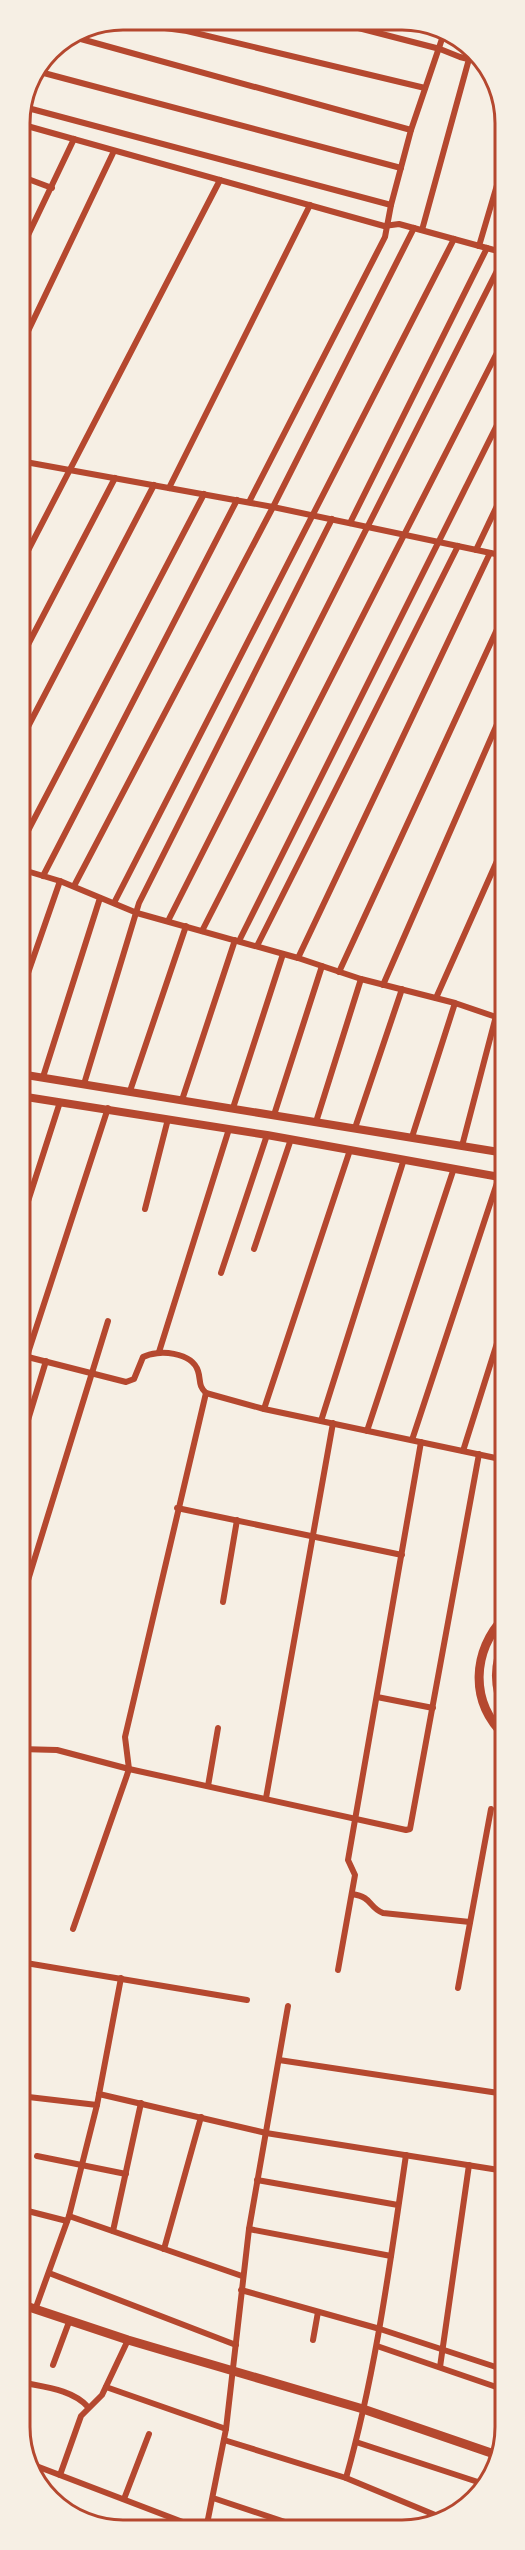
<svg xmlns="http://www.w3.org/2000/svg" width="525" height="2550" font-family="'DejaVu Sans',sans-serif">
<style>
.lines{fill:none;stroke-linecap:round;stroke-linejoin:round}
.minor{stroke:#b5482f;stroke-width:6}
.secondary{stroke:#b5482f;stroke-width:8}
.primary{stroke:#b5482f;stroke-width:9}
.rim{fill:none;stroke:#b5482f;stroke-width:3}
</style>
<rect width="100%" height="100%" fill="#f6efe4"/>
<g class="lines">
<g class="minor">
<polyline points="343,24 440,49 460,57 484,63"/>
<polyline points="150,26 187,31 425,88"/>
<polyline points="70,36 411,130"/>
<polyline points="40,72 401,168"/>
<polyline points="24,107 391,205"/>
<polyline points="20,124 384,226 399,224 505,253"/>
<polyline points="20,144 26,126"/>
<polyline points="20,176 52,188"/>
<polyline points="422,230 469,59"/>
<polyline points="479,246 505,158"/>
<polyline points="20,252 74,139"/>
<polyline points="20,348 114,151"/>
<polyline points="20,461 273,507 505,556"/>
<polyline points="20,480 29,463"/>
<polyline points="169,488 310,205"/>
<polyline points="249,502 385,237 391,205 411,130 444,33"/>
<polyline points="350,523 487,248"/>
<polyline points="476,550 505,489"/>
<polyline points="496,554 505,535"/>
<polyline points="20,566 220,180"/>
<polyline points="20,660 115,478"/>
<polyline points="20,742 154,485"/>
<polyline points="20,846 204,494"/>
<polyline points="20,869 60,881 137,913 298,958 361,979 455,1003 505,1020"/>
<polyline points="43,876 237,500"/>
<polyline points="74,886 273,507 414,228"/>
<polyline points="114,903 454,239"/>
<polyline points="168,921 505,255"/>
<polyline points="202,931 505,337"/>
<polyline points="239,941 505,409"/>
<polyline points="257,946 458,546"/>
<polyline points="298,958 490,553"/>
<polyline points="339,972 505,612"/>
<polyline points="383,985 505,706"/>
<polyline points="20,996 60,881"/>
<polyline points="436,998 505,843"/>
<polyline points="43,1077 100,898"/>
<polyline points="84,1084 139,903 332,519"/>
<polyline points="130,1091 186,926"/>
<polyline points="182,1100 235,940"/>
<polyline points="233,1108 283,954"/>
<polyline points="274,1115 322,966"/>
<polyline points="316,1122 361,979"/>
<polyline points="355,1128 402,989"/>
<polyline points="412,1137 455,1003"/>
<polyline points="462,1146 496,1016 505,994"/>
<polyline points="145,1209 168,1119"/>
<polyline points="20,1226 60,1102"/>
<polyline points="254,1249 291,1139"/>
<polyline points="221,1273 267,1135"/>
<polyline points="159,1352 229,1129"/>
<path d="M20,1355L126,1382L134,1379L143,1357C158,1349 192,1352 198,1371C201,1380 198,1386 206,1393L264,1409L505,1460"/>
<polyline points="27,1356 108,1108"/>
<polyline points="264,1409 350,1150"/>
<polyline points="321,1421 404,1159"/>
<polyline points="367,1431 454,1168"/>
<polyline points="412,1440 499,1177"/>
<polyline points="20,1446 46,1361"/>
<polyline points="463,1451 505,1318"/>
<polyline points="177,1508 402,1555"/>
<polyline points="223,1602 237,1520"/>
<polyline points="20,1606 108,1321"/>
<polyline points="377,1697 433,1708"/>
<polyline points="20,1749 57,1750 129,1769 406,1830 410,1829 479,1454"/>
<polyline points="208,1786 218,1728"/>
<polyline points="266,1798 333,1423"/>
<path d="M352,1894C373,1897 368,1907 383,1913L470,1922"/>
<polyline points="73,1929 126,1778 129,1769 125,1737 206,1393"/>
<polyline points="20,1962 247,2000"/>
<polyline points="338,1970 355,1875 348,1860 421,1442"/>
<polyline points="458,1988 491,1809"/>
<polyline points="279,2060 505,2094"/>
<polyline points="99,2094 266,2133 505,2171"/>
<polyline points="20,2096 97,2105"/>
<polyline points="37,2156 126,2174"/>
<polyline points="257,2180 398,2205"/>
<polyline points="20,2209 67,2221"/>
<polyline points="69,2216 242,2276"/>
<polyline points="249,2229 391,2256"/>
<polyline points="113,2231 141,2103"/>
<polyline points="164,2249 201,2117"/>
<polyline points="49,2273 236,2345"/>
<polyline points="241,2290 380,2329 505,2370"/>
<polyline points="35,2310 69,2216 97,2105 121,1978"/>
<polyline points="313,2340 318,2312"/>
<polyline points="377,2346 505,2390"/>
<polyline points="53,2365 69,2322"/>
<polyline points="440,2367 469,2165"/>
<path d="M20,2382C43,2387 72,2389 88,2407"/>
<polyline points="106,2387 226,2429"/>
<polyline points="224,2440 346,2478 440,2517"/>
<polyline points="356,2442 484,2484"/>
<polyline points="31,2464 201,2529"/>
<polyline points="60,2475 81,2416 102,2395 128,2340"/>
<path d="M346,2478C376,2372 390,2263 406,2155"/>
<polyline points="213,2498 306,2529"/>
<polyline points="124,2499 149,2434"/>
<polyline points="206,2529 226,2429 249,2229 288,2006"/>
</g>
<g class="secondary">
<polyline points="20,1074 505,1153"/>
<polyline points="20,1096 267,1135 505,1178"/>
</g>
<g class="primary">
<path d="M505,1616C472,1652 469,1701 505,1736"/>
<path d="M505,1641C493,1665 494,1688 505,1711"/>
<polyline points="20,2304 128,2340 363,2409 497,2455"/>
</g>
</g>
<path d="M0 0H525V2550H0ZM123 30H402A93 93 0 0 1 495 123V2427A93 93 0 0 1 402 2520H123A93 93 0 0 1 30 2427V123A93 93 0 0 1 123 30Z" fill="#f6efe4" fill-rule="evenodd"/>
<path class="rim" d="M123 30H402A93 93 0 0 1 495 123V2427A93 93 0 0 1 402 2520H123A93 93 0 0 1 30 2427V123A93 93 0 0 1 123 30Z"/>
</svg>
